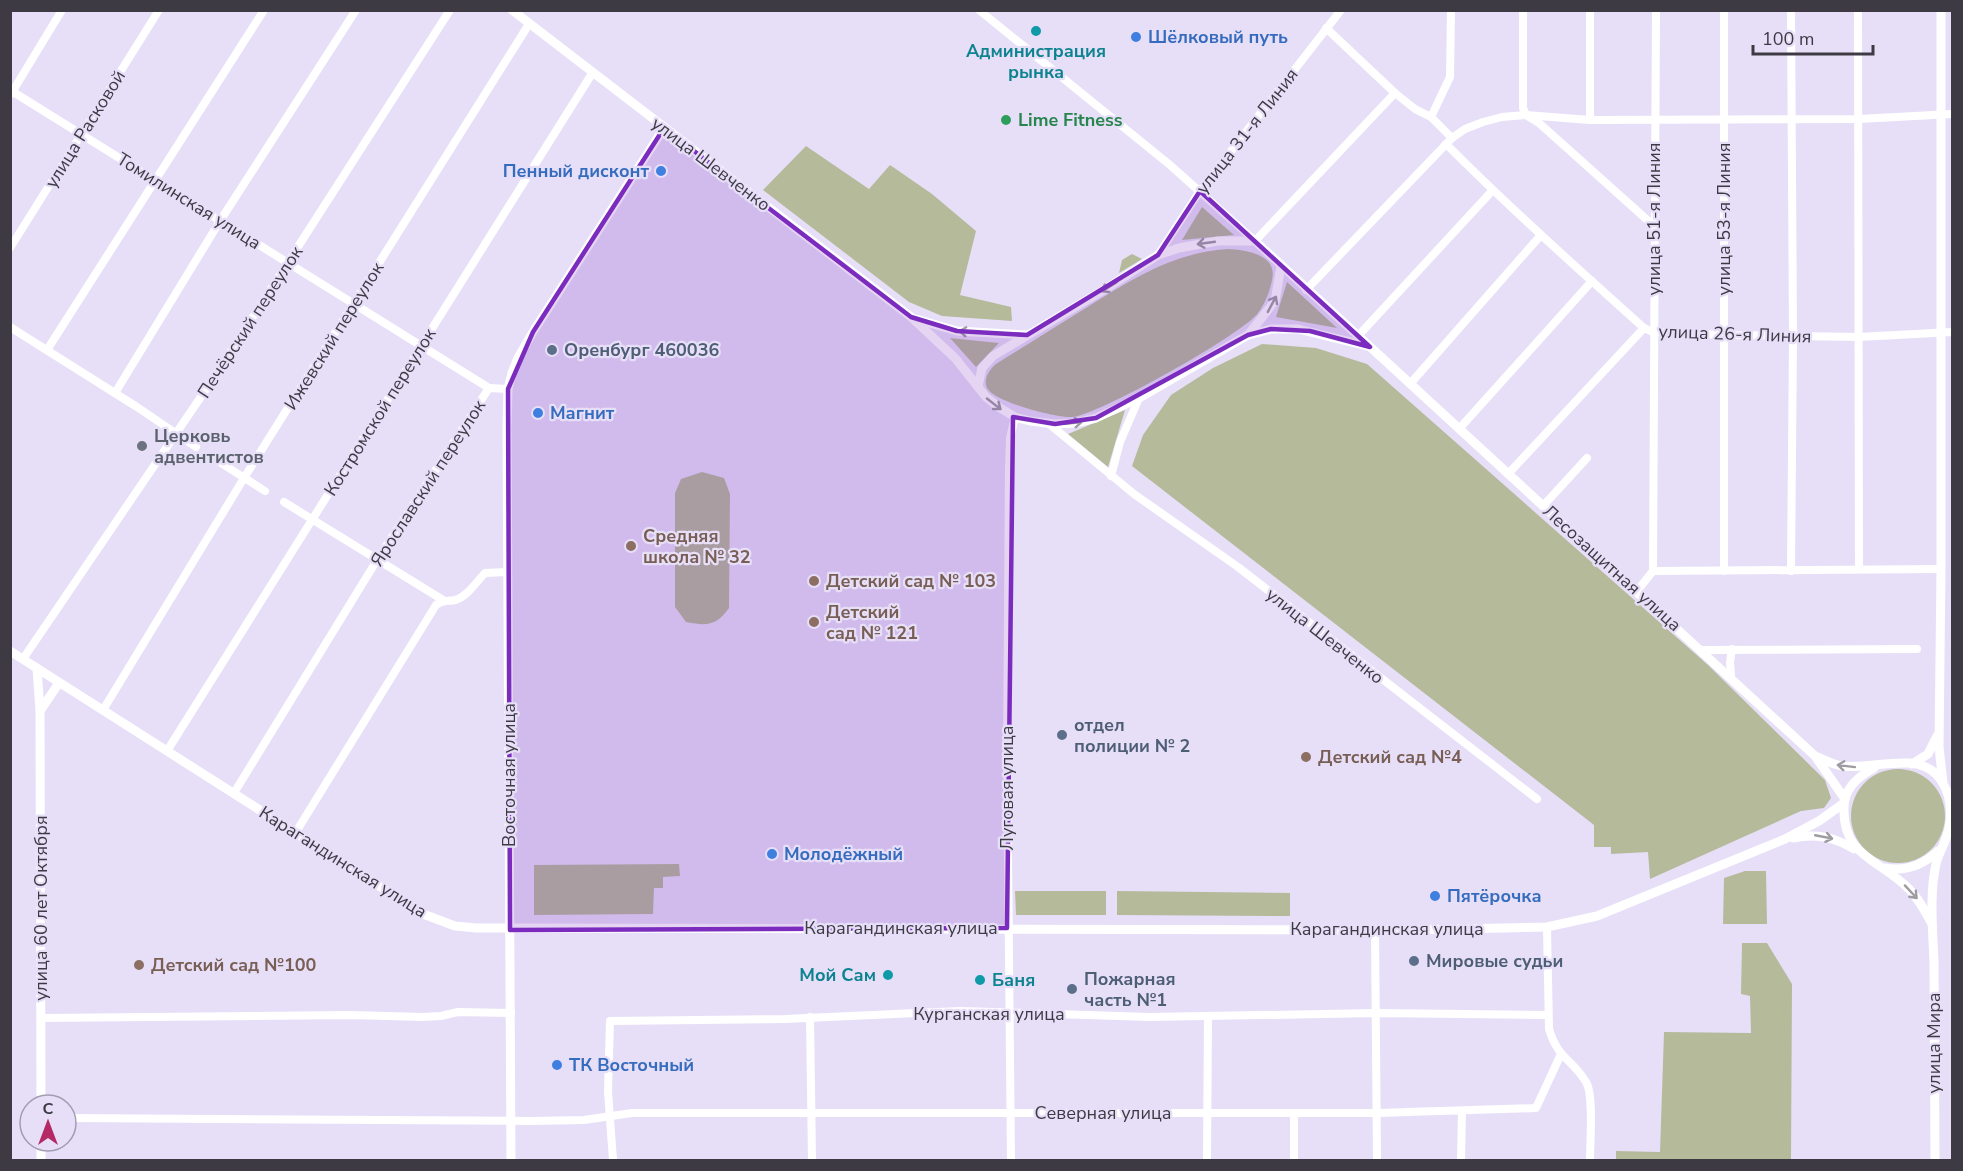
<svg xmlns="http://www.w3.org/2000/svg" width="1963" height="1171" font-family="'Nunito Sans',sans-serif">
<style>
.green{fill:#b5ba9b}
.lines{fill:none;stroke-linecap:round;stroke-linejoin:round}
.minor{stroke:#fff;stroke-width:8}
.major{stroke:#fff;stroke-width:9}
.oneway{stroke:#9e9ca2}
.marked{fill:#7b2cbf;fill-opacity:0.2;stroke:#7b2cbf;stroke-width:4.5;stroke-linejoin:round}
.culture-dot{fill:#0f9aa8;stroke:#e7dff8;stroke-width:2}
.shop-dot{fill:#3f7fe0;stroke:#e7dff8;stroke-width:2}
.leisure-dot{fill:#2e9e5b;stroke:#e7dff8;stroke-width:2}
.service-dot{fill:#5c6f8a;stroke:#e7dff8;stroke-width:2}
.worship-dot{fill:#6b7280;stroke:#e7dff8;stroke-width:2}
.education-dot{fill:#8d6e63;stroke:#e7dff8;stroke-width:2}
.labels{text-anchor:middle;stroke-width:4.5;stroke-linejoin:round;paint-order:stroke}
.shop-label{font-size:18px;font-weight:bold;fill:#366cbe;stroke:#e7dff8;text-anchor:start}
.culture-label{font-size:18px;font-weight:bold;fill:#0d838f;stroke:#e7dff8}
.leisure-label{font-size:18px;font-weight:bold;fill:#27864d;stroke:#e7dff8;text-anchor:start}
.street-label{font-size:18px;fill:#3d3a44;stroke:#e7dff8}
.service-label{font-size:18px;font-weight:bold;fill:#4e5e75;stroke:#e7dff8;text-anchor:start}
.worship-label{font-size:18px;font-weight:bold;fill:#5b616d;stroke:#e7dff8;text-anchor:start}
.education-label{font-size:18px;font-weight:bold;fill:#785e54;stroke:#e7dff8;text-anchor:start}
</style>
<rect width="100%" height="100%" fill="#e7dff8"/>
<g class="green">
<polygon points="806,146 869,189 890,165 932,194 976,231 960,295 1011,307 1012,321 942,316 909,302 763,190"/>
<polygon points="1202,207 1234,235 1182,240"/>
<path d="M1227,249C1246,250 1278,254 1272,280C1270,291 1265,304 1258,313C1243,334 1097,416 1072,417C1057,418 994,402 987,388C983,379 989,370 996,364C1027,345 1058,325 1089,306C1134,278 1173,253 1227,249Z"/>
<polygon points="1132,254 1142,259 1119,273 1122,260"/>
<polygon points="1287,282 1337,328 1276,317"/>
<polygon points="950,338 999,343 976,367"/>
<polygon points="1262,344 1316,348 1367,364 1708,665 1825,780 1831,798 1824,808 1801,811 1650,879 1648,852 1611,854 1611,847 1594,847 1594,825 1132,466 1143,435 1171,395 1213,368"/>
<polygon points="1125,410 1108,467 1068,434"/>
<path d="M702,472L724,478L730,494L729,608C716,626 707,626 686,622L675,607V493L681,479Z"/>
<circle cx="1898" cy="816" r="47"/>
<polygon points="679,864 680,876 663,877 663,888 654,888 653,914 534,915 534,865"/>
<polygon points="1745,871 1766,871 1767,924 1723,924 1724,878"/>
<polygon points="1015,891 1106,891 1106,915 1016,915"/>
<polygon points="1117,891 1290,893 1290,916 1117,915"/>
<polygon points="1742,943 1767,943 1792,984 1791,1160 1616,1160 1616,1151 1660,1152 1664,1032 1751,1033 1750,996 1741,994"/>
</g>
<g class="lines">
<g class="minor">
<polyline points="979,10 1170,165 1255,241 1395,93"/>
<polyline points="1523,10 1523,108 1526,115 1539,123 1654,226"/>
<polyline points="1590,10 1590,120"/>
<polyline points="1791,10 1793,337 1791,571"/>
<polyline points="1858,10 1859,569"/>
<polyline points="1326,28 1395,93 1415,109 1431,117 1452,138"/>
<polyline points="10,90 489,388"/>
<polyline points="11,94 62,10"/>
<polyline points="1431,117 1450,77 1451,10"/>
<path d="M1446,144C1510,208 1577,268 1644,328L1653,332L1724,335L1859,337L1952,332"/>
<polyline points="10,248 159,10"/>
<polyline points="1158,255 1200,191 1341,10"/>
<polyline points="1306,290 1452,138 1465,129 1483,122 1502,117 1526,115 1590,120 1859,119 1952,114"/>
<polyline points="10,327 137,407 196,447"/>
<polyline points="1358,336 1492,191"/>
<polyline points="47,350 264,10"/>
<polyline points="1410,384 1541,235"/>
<polyline points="115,393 220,221 356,10"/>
<polyline points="1048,423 1134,494 1238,567 1537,799"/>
<polyline points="1459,429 1592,281"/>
<polyline points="221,463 265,491"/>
<polyline points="1508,474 1644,328"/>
<polyline points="1111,476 1120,442 1139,398"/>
<polyline points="284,502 443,600"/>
<polyline points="1543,506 1587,458"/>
<polyline points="1653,571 1656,10"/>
<polyline points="1724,571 1724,10"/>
<polyline points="1637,591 1653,571 1941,569"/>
<polyline points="1702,650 1917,649"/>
<polyline points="23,659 213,379 450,10"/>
<polyline points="1731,676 1730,662 1732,649"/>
<polyline points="103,710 244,478 529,24"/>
<polyline points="167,751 593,72"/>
<polyline points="234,793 377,560 489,388 508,389"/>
<path d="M296,832L436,605C444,599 446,602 455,600C467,597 477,581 485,573L507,572"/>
<path d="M1547,927L1549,1029C1558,1059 1572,1059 1586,1082C1594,1094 1590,1143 1590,1160"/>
<polyline points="1375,930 1377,1160"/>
<polyline points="810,1017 812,1160"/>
<polyline points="41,1018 349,1015 423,1017 441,1016 458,1012 511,1013"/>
<polyline points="1294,1113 1294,1160"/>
<polyline points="66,1118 530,1121 584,1120 632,1113 1377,1113 1536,1108 1561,1054"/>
<polyline points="613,1160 608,1092 610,1021 785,1019 960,1011 1150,1017 1376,1013 1548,1015"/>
<polyline points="1011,1160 1007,753 1009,470 1010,438 1015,417"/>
<polyline points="1207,1160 1208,1017"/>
<polyline points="1461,1160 1462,1111"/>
</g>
<g class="major">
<polyline points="512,10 911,317 955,358 986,397 1000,408 1015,417 1030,421 1055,424 1075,423 1096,418 1139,398 1248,335 1275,301 1281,266"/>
<polyline points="1941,10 1941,569 1939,747 1943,783"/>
<polyline points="916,319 957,331 1026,335"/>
<polyline points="1249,335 1271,329 1298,329 1367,346"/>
<polyline points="978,386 982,368 993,356 1107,288 1158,255 1179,248 1218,241 1255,241 1815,756 1845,799"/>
<polyline points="10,651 423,914 455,926 476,928 1410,930 1547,927 1597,916 1785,839 1819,821 1844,803"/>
<polyline points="37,668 40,711 41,1105"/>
<polyline points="40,711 59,683"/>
<path d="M1818,757C1826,761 1834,765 1843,766C1871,770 1914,752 1936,774C1952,791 1954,817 1946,838C1943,847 1938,855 1936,864C1929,895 1933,932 1934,964C1934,1030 1935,1095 1935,1160"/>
<polyline points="1912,764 1928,754 1937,736"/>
<path d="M1874,768C1859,776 1844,789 1844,807C1842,857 1881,860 1909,889C1919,899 1925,911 1932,924"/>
<path d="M1793,838C1816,833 1834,837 1854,849"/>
<path d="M1885,868C1906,872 1923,865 1938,851"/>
<polyline points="41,1141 41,1160"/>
<polyline points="511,1160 507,428 508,389 512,373 518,358 533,332 664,128"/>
</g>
</g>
<defs><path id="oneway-shaft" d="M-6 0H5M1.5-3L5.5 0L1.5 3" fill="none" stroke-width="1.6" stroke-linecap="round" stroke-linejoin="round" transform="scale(1.5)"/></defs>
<g class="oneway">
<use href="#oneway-shaft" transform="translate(1206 243) rotate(172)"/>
<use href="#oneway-shaft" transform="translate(1109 287) rotate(148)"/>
<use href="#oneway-shaft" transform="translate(1272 304) rotate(-62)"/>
<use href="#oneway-shaft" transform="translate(968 332) rotate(-175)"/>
<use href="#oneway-shaft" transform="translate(994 404) rotate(38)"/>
<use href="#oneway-shaft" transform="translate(1073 423) rotate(-5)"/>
<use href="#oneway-shaft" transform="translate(1846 766) rotate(-173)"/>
<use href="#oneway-shaft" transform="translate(1824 837) rotate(11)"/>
<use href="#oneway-shaft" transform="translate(1911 892) rotate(47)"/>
</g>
<path class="marked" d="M664,128L911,317L957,331L1027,335L1158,255L1200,191L1370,347L1310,331L1271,329L1248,335L1096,418L1055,424L1013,417L1007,928L510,930L508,389L533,332Z"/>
<g class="culture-dot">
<circle cx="1036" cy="31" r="6"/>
<circle cx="888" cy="975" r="6"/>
<circle cx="980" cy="980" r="6"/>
</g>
<g class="shop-dot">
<circle cx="1136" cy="37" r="6"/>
<circle cx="661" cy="171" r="6"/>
<circle cx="538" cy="413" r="6"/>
<circle cx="772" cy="854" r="6"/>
<circle cx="1435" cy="896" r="6"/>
<circle cx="557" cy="1065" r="6"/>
</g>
<circle class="leisure-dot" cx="1006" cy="120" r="6"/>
<g class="service-dot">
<circle cx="552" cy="350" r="6"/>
<circle cx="1062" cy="735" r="6"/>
<circle cx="1414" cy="961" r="6"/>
<circle cx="1072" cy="989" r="6"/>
</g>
<circle class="worship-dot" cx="142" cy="446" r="6"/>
<g class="education-dot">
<circle cx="631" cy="546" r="6"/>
<circle cx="814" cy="581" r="6"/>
<circle cx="814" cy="622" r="6"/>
<circle cx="1306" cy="757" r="6"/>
<circle cx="139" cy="965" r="6"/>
</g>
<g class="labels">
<g class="shop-label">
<text x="1148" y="43">Шёлковый путь</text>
<text x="649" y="177" text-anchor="end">Пенный дисконт</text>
<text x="550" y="419">Магнит</text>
<text x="784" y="860">Молодёжный</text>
<text x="1447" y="902">Пятёрочка</text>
<text x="569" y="1071">ТК Восточный</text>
</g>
<g class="culture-label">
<text x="1036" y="57">Администрация<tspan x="1036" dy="21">рынка</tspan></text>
<text x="876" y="981" text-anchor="end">Мой Cам</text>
<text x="992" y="986" text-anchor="start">Баня</text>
</g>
<g class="leisure-label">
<text x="1018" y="126">Lime Fitness</text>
</g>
<g class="street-label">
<text transform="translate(85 129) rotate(-58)" y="6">улица Расковой</text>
<text transform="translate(1247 131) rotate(-52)" y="6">улица 31-я Линия</text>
<text transform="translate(711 164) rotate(37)" y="6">улица Шевченко</text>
<text transform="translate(189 201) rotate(32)" y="6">Томилинская улица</text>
<text transform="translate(1654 219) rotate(-90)" y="6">улица 51-я Линия</text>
<text transform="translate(1724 219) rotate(-90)" y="6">улица 53-я Линия</text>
<text transform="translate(250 322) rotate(-57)" y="6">Печёрский переулок</text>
<text transform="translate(1735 334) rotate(2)" y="6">улица 26-я Линия</text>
<text transform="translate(334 336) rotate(-58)" y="6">Ижевский переулок</text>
<text transform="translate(380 412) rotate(-58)" y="6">Костромской переулок</text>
<text transform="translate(428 483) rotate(-57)" y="6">Ярославский переулок</text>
<text transform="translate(1612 568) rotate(42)" y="6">Лесозащитная улица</text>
<text transform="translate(1325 636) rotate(38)" y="6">улица Шевченко</text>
<text transform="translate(509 775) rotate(-90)" y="6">Восточная улица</text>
<text transform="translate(1007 788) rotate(-90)" y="6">Луговая улица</text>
<text transform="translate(343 862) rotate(32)" y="6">Карагандинская улица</text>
<text transform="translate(41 908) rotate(-90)" y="6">улица 60 лет Октября</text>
<text x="901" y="934">Карагандинская улица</text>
<text x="1387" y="935">Карагандинская улица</text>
<text x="989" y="1020">Курганская улица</text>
<text transform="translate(1934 1043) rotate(-90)" y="6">улица Мира</text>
<text x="1103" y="1119">Северная улица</text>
</g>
<g class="service-label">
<text x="564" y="356">Оренбург 460036</text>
<text x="1074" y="731">отдел<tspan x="1074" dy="21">полиции № 2</tspan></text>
<text x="1426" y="967">Мировые судьи</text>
<text x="1084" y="985">Пожарная<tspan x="1084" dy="21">часть №1</tspan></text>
</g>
<g class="worship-label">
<text x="154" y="442">Церковь<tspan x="154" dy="21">адвентистов</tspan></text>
</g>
<g class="education-label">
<text x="643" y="542">Средняя<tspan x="643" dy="21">школа № 32</tspan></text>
<text x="826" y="587">Детский сад № 103</text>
<text x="826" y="618">Детский<tspan x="826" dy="21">сад № 121</tspan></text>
<text x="1318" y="763">Детский сад №4</text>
<text x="151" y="971">Детский сад №100</text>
</g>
</g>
<rect width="1963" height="1171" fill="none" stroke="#3d3a44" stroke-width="24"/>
<g transform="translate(48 1123)"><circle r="28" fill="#e7dff8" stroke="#a39db0" stroke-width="1.5"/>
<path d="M0-4.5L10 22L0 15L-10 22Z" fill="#b52a66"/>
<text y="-9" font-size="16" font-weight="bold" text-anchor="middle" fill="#3d3a44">С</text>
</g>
<path d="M1753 45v9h120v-9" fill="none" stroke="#3d3a44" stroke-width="3"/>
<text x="1762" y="45" font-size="18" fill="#3d3a44" stroke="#e7dff8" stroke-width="4.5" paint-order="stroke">100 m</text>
</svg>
